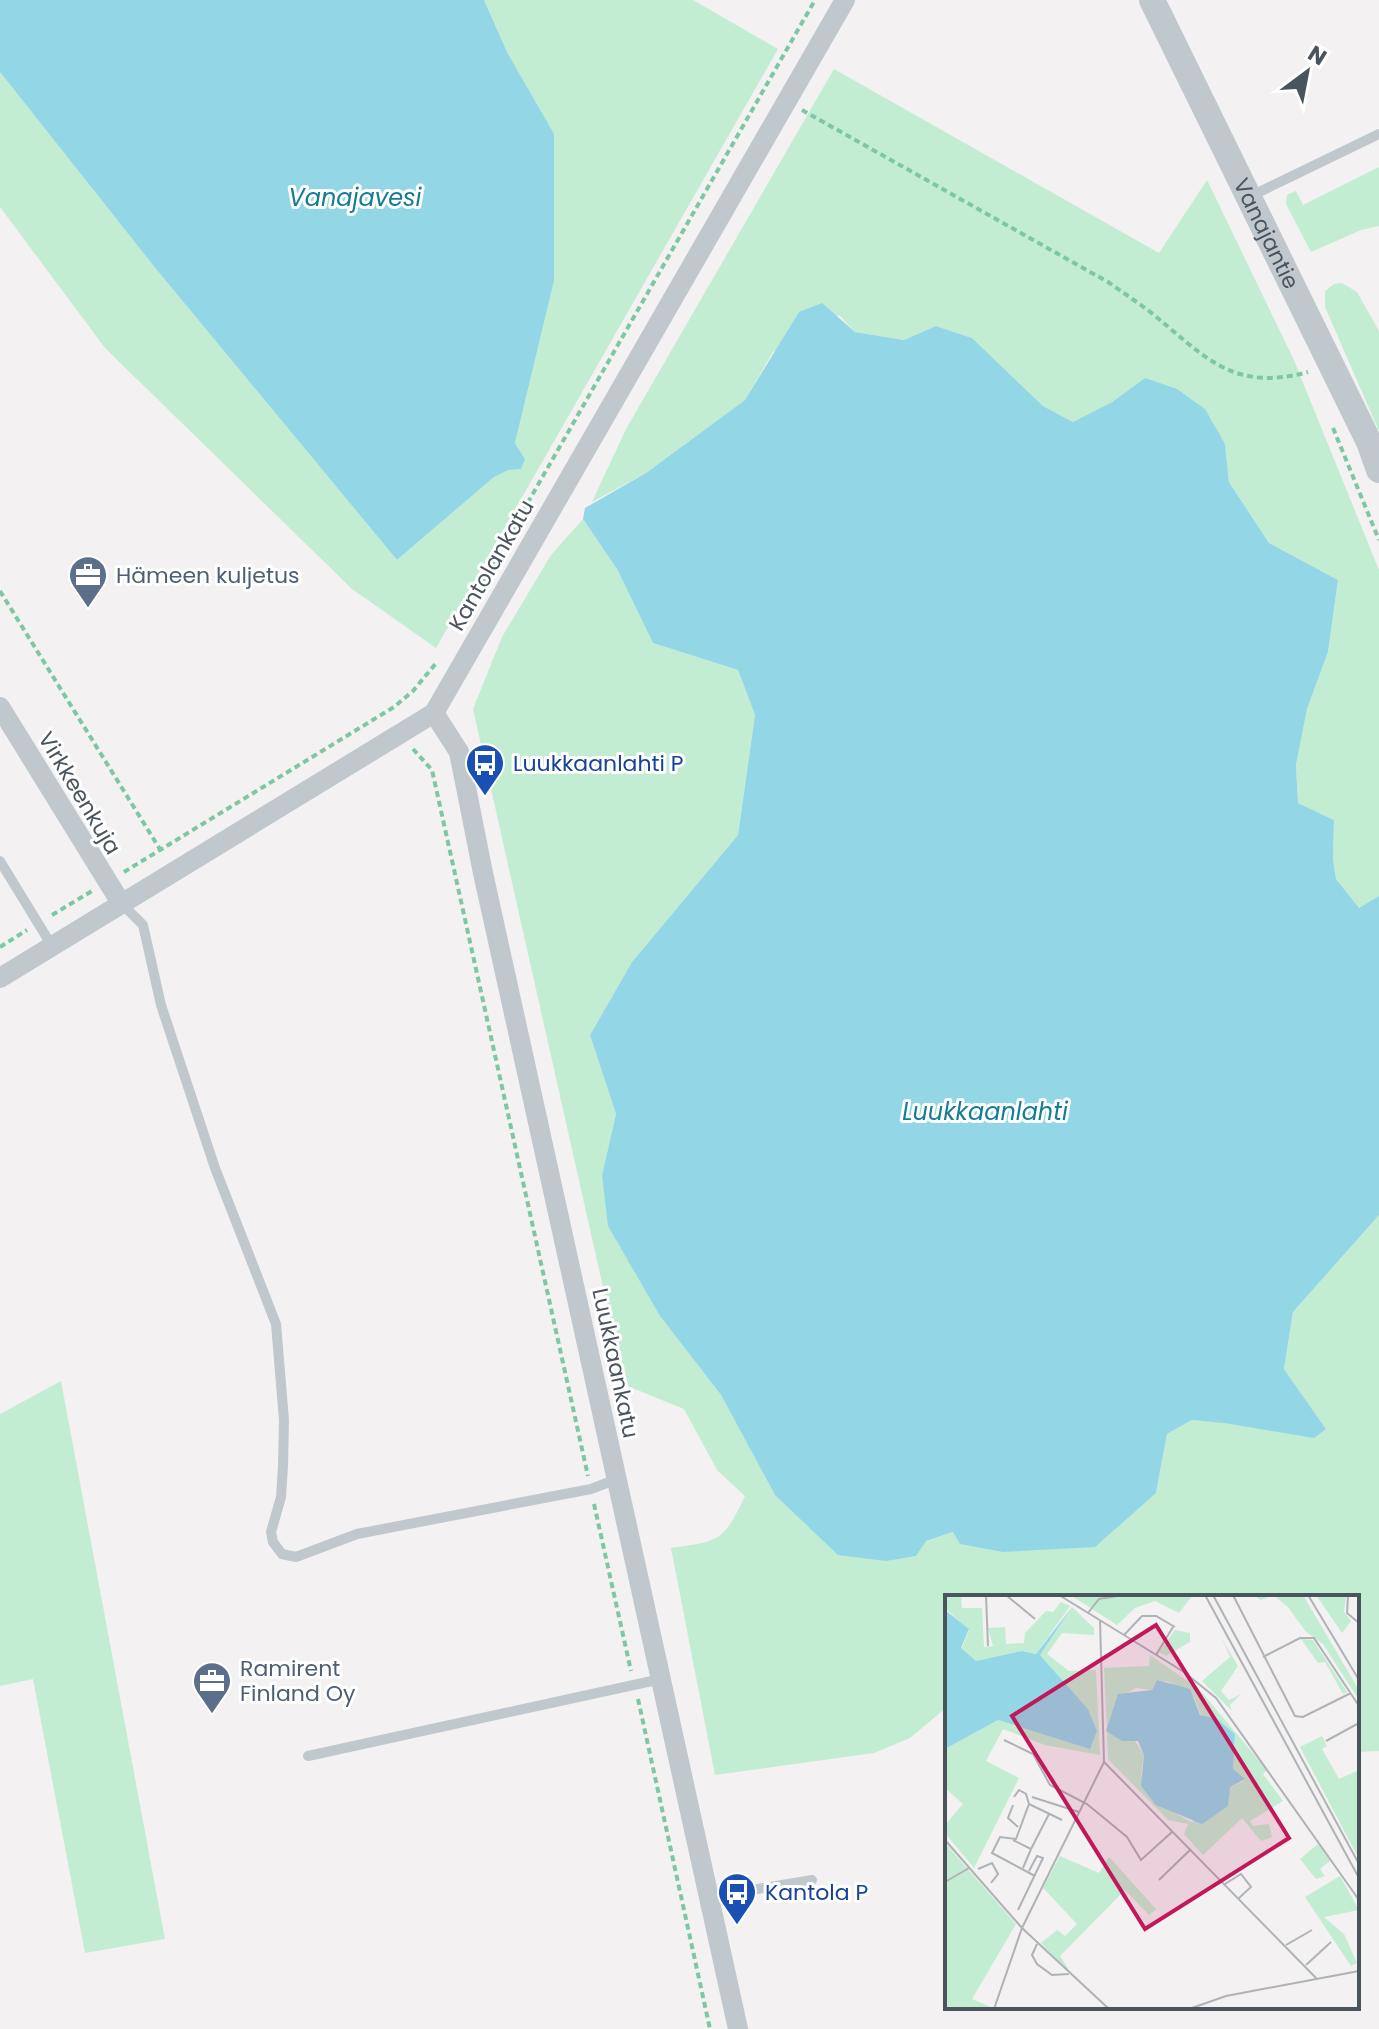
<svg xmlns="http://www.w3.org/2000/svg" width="1379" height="2029" font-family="Poppins,sans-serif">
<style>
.green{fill:#c3edd2}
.water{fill:#93d7e6}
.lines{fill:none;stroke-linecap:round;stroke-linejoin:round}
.path{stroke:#7dc8a2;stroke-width:4;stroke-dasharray:6 4;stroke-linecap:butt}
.service{stroke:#c0c8ce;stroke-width:10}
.minor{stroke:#c0c8ce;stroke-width:20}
.tertiary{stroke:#c0c8ce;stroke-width:26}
.labels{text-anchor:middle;stroke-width:6;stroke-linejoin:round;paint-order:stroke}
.street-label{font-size:22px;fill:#4a545d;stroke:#fff}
.service-label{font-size:22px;fill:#4e5e75;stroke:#fff;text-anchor:start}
.transit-label{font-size:22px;fill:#164399;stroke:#fff;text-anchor:start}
.water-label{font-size:24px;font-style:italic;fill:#167c94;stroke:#fff}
.inset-road{fill:none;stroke:#afb2b6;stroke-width:2}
.view{fill:#c2185b;fill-opacity:0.15;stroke:#c2185b;stroke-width:4}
.inset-edge{fill:none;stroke:#4a545d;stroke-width:4}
</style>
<rect width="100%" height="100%" fill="#f3f1f1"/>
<g class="green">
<polygon points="484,0 693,0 778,49 436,648 352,589 105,348 0,207 0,72 156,269 397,560 494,477 525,459 515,443 554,281 508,54"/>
<polygon points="834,69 1159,253 1207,180 1293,358 1379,570 1379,896 1359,909 1336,879 1333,859 1334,820 1298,803 1296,765 1307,709 1328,652 1338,580 1269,543 1229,482 1225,444 1145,378 1112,402 1073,422 1043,406 972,338 936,326 904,340 855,332 839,315 773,352 745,400 646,473 592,502 626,429"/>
<polygon points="1379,167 1379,226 1361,230 1311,252 1286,204 1287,195 1296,191 1303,205"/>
<polygon points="1342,283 1357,292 1379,331 1379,431 1325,307 1325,291 1334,284"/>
<path d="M583,519L617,569L653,643L738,670L755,715L738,835L632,962L590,1035L616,1114L602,1175L660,1316L721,1395L775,1495L926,1541L954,1532L1156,1493L1167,1434L1192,1420L1326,1429L1284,1369L1293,1312L1379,1215V1751L1357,1752V1597H947V1707L910,1738L874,1753L715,1775L671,1548C720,1541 723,1542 745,1496L717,1470L684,1409L625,1385L473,709L502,637L551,555Z"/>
<polygon points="61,1381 165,1939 85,1953 33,1679 0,1686 0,1414"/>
</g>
<g class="water">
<polygon points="0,0 484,0 508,54 554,134 554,281 515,443 525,459 521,469 508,470 494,477 397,560 156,269 0,72"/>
<polygon points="822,303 855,332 904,340 936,326 972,338 1043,406 1073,422 1112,402 1145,378 1177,389 1205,409 1225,444 1229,482 1269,543 1338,580 1328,652 1307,709 1296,765 1298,803 1334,820 1333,859 1336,879 1359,908 1379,896 1379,1215 1293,1312 1284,1369 1326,1429 1314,1438 1224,1423 1192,1420 1167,1434 1156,1493 1095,1547 1003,1552 960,1544 953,1532 926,1541 916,1556 886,1561 838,1555 775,1495 721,1395 660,1316 608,1226 602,1175 616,1114 590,1035 632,962 738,835 755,715 738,670 653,643 617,569 583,519 585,508 646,473 745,400 799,312"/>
</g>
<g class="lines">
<g class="path">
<path d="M802,110L1108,282C1122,292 1136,301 1149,311C1204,355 1231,393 1308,372"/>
<polyline points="1333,428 1379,540"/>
<polyline points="483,581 815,0"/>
<polyline points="0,591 161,851"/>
<polyline points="413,749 432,770 588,1476"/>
<polyline points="124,872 394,707 413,691 437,662"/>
<polyline points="52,915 92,891"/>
<polyline points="0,947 27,930"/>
<polyline points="594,1504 631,1671"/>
<polyline points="638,1699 710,2029"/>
</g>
<g class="service">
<polyline points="1251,196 1379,134"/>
<polyline points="0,861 52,946"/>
<polyline points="121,903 143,925 161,1005 215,1168 276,1324 284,1420 283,1466 281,1497 271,1532 273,1542 282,1554 296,1557 357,1534 591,1489 617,1479"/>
<polyline points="308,1756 661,1679"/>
<polyline points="709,1897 812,1880"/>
</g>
<g class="minor">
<polyline points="0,707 121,903"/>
<polyline points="434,713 459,752 483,873 738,2029"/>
<polyline points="0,978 434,713 845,0"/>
</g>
<path class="tertiary" id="s1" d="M1152,0L1369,442L1379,470"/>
</g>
<defs>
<g id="office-pin" transform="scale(2)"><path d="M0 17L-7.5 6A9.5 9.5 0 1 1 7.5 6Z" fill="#5c6f8a" stroke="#fff"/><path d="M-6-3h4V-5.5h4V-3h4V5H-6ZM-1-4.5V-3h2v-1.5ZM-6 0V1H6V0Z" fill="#fff"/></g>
<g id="bus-pin" transform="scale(2)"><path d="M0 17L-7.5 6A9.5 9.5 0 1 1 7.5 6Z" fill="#1a4fb4" stroke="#fff"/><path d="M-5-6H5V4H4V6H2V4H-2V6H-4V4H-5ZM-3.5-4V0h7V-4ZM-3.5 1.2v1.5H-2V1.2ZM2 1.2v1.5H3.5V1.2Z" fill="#fff"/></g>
</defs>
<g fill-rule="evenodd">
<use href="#office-pin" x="88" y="575"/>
<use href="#bus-pin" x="485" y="763"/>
<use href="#office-pin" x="212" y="1681"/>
<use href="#bus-pin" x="737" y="1892"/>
</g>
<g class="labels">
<g class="street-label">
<text dy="8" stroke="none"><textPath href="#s1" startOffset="260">Vanajantie</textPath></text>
<text transform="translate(491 565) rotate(-60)" y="8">Kantolankatu</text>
<text transform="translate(80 793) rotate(59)" y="8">Virkkeenkuja</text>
<text transform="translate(616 1363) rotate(78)" y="8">Luukkaankatu</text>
</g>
<g class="service-label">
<text x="116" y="583">Hämeen kuljetus</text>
<text x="240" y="1676">Ramirent<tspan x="240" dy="25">Finland Oy</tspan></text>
</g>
<g class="transit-label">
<text x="513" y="771">Luukkaanlahti P</text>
<text x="765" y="1900">Kantola P</text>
</g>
<g class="water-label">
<text x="355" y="206">Vanajavesi</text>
<text x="985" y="1120">Luukkaanlahti</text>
</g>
</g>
<g transform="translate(945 1595)">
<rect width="414" height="414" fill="#f3f1f1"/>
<path d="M0,0H16L17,13H37L39,52L48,51L43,33L60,32L61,49L79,48L80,38L101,16L108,17L116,7L125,11L91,59L77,56L31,66L16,55L24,35L0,13ZM125,0H247V1L234,18L210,6L190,13L172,30ZM308,0H358L414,95V105L378,49L361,37L343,12L328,0L316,5ZM371,0H401L399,17L406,26L397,38ZM127,12L149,33V40L117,38L102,59L124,76L151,75L155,160L100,150L58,134L41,166L74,183L29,273L0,238V230L18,209L0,193V154L53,125L145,153L152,136L143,114L95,60ZM230,35L245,38V47L221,61L214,57ZM277,44L293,71L276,96L284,105L296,99L285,110L287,116L257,86L285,62ZM356,44L368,45L402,97L398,99L380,67L373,68ZM205,60L254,94L322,175L318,179L338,206L305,226L308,231L324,229L327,242L316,246L297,223L258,260L239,239L243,229L223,225L163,164L162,137L177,145L188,143L199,160L196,180L207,205L246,227L265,222L285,192L299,186L288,174L290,139L256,120L249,102L224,87L212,85L207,95L191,93L178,100L162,135L159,73L204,71ZM377,141L382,151L377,154L394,184L414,175V264L355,152ZM0,248L71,329L27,404L50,414H0ZM373,249L385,266L375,274L380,281L371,284L355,264ZM115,261L154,278L164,262L211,314L204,320L180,295L115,361L128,381L96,348L112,335L120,341L132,329L98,293ZM395,281L414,315L379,322L399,339L412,368L406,371L360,302Z" fill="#c3edd2"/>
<path d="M127,12L95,60L143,114L152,136L145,154L53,125L0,154V15L24,34L16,53L31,66L77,56L91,59ZM212,85L245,94L255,120L272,124L290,139L288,174L300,184L285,192L283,211L257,229L211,210L196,191L199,160L193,146H177L161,136L173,99L207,95Z" fill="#93d7e6"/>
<path class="inset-road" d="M41,0L43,51M61,0L90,24M114,0L239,77L271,103L414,305M260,0L414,283M268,0L414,269M288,0L350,121L358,122L406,98M363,0L414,85M403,0L402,18L414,28M143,18L154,4L178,0M179,40L197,21H211L230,32M211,60L228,32M318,62L355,43H369L414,111M59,145L88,159L105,190L142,209L182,242L196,265L228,236M381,146L414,128M159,167L372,384M69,202L74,195L81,199L84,209M87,202L134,217M68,210L63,223L73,232M0,245L77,333L164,414M68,245L86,254L78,273M86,254L104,219M33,274L47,268L53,279L46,288M90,281L47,258L55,242L71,244L84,209L117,225M214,285L246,254M0,287L24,273M280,289L296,279L306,292L294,303M73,315L98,263L92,261L84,276M92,349L87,360L92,369L107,380L124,379M341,350L367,335M361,370L386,347M49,414L77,333L159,167L155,25M244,414L281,401L414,376"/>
<path class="view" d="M211,30L344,243L200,334L67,121Z"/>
<rect width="414" height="414" class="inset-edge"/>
</g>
<g transform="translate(1307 72) rotate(32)" stroke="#ffffff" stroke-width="6" paint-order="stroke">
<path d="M0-6L14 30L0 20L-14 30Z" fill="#4a545d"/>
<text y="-12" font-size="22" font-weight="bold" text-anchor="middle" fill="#4a545d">N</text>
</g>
</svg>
